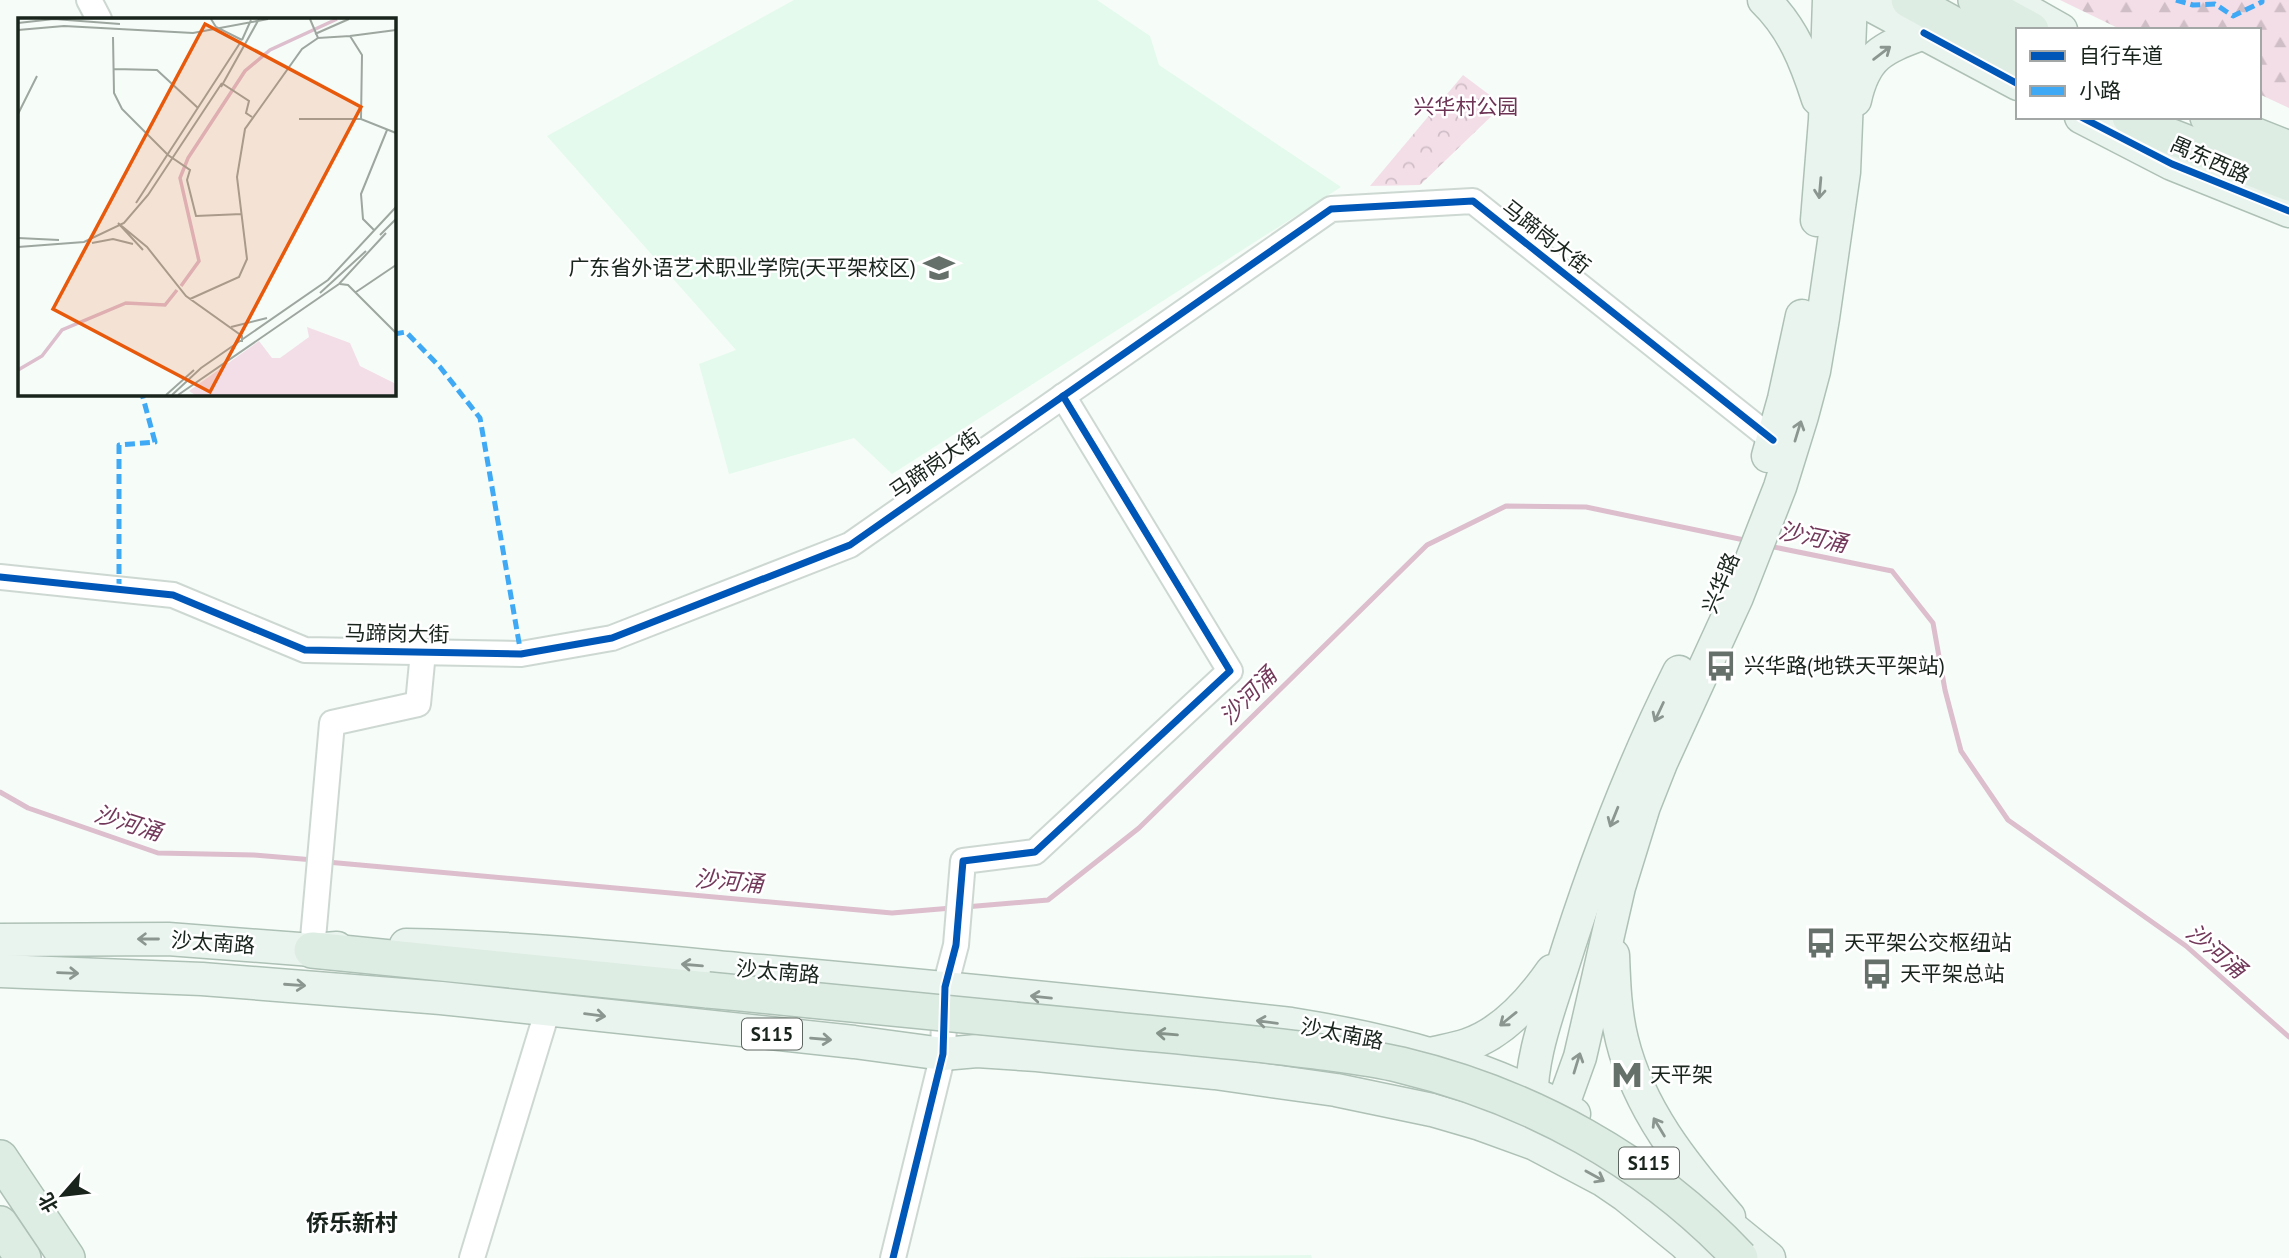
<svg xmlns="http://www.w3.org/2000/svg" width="2289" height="1258" font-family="'PT Sans','Noto Sans SC',sans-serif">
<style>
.built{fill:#e4faec}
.forest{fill:url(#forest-firs)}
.park{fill:url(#park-crowns)}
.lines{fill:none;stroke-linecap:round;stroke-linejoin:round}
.stream{stroke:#dcbecd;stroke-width:5}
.minor-casing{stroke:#ced8d2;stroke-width:28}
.major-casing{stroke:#aec1b6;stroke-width:35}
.highway-casing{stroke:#aec1b6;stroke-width:38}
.minor{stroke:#fefffe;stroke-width:24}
.major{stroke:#eaf4ef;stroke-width:32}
.highway{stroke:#deede4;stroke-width:35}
.highway-bridge-casing{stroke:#aec1b6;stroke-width:38;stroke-linecap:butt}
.highway-bridge{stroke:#deede4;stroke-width:35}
.quiet{stroke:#3fa9f5;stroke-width:5;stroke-dasharray:10 5;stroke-linecap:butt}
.cycleway-casing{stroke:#fff;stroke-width:11}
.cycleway{stroke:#0057b8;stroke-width:7}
.oneway{stroke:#8c9690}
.oneway2{stroke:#85938a}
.labels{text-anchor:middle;stroke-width:5;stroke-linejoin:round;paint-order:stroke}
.shield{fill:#fff;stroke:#5e6661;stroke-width:2}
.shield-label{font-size:19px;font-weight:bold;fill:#19241d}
.park-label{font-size:21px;fill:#6d3455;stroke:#fff}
.street-label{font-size:21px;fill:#19241d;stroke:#fff}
.poi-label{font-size:21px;fill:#19241d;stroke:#fff;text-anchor:start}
.water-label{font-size:23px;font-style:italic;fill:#73395a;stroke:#fff}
.neighbourhood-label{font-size:23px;font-weight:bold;fill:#19241d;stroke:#fff}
.inset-river{fill:none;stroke:#dcbecd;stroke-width:3.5}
.inset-road{fill:none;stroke:#9ea6a0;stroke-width:2}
.view{fill:#e8590c;fill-opacity:0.15;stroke:#e8590c;stroke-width:3.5}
.inset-edge{fill:none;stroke:#19241d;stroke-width:3.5}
</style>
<defs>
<pattern id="forest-firs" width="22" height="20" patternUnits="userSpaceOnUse" patternTransform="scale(1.75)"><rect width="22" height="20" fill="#f3dee8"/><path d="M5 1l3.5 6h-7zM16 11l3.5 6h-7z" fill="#d0bec7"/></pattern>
<pattern id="park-crowns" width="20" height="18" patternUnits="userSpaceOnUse" patternTransform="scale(1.75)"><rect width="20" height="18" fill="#f3dee8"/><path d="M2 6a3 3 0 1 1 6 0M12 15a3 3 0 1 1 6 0" fill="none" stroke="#d0bec7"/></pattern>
</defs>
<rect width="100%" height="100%" fill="#f6fcf8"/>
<g class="built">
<polygon points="794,0 1097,0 1150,36 1159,65 1341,187 892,474 854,438 729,474 699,364 736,350 547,136"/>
<polygon points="1311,1255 1312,1258 1046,1258"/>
</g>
<polygon class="forest" points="2060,0 2289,0 2289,108 2259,94 2259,30 2122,30"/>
<polygon class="park" points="1463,75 1503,105 1420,185 1370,186"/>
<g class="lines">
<g class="stream">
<polyline points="1769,546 1892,571 1933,623 1945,690 1961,751 2008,820 2186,946 2289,1037"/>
<polyline points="0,792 28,808 158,853 254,855 314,860"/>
<polyline points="327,862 892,913 952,908"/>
<polyline points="965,907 1048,900 1139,828 1427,545 1506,506 1586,507 1749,541"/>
</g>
<g class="minor-casing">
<g id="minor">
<polyline points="89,0 99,19"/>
<polyline points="0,577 173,595 305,650 521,654 612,638 850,545 1331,209 1473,201 1773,440"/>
<polyline points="312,950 332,723 418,704 423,652"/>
<polyline points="472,1258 544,1022"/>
<polyline points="893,1258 943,1054 945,987 956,945 963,861 1035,852 1230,671 1063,396"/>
</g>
</g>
<g class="major-casing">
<g id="major">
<path d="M1764,0C1793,28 1806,62 1818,99"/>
<polyline points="1861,0 2018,84"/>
<polyline points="2010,1 2061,30"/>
<path d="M1855,100C1865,54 1884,48 1924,33"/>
<polyline points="2081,117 2172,164 2289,211"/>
<polyline points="1817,220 1825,120 1829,0"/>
<polyline points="1768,456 1784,399 1802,316"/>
<polyline points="0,940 168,939 312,950 337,948"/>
<path d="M406,945C524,947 642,960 760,971C937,987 1114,1004 1291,1024C1392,1040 1484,1064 1574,1114"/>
<path d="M1613,955C1614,983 1615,1012 1622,1040C1639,1109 1683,1164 1729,1217"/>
<polyline points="0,971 202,979 441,998 854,1042 943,1054 977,1051 1037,1055 1215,1073 1336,1090 1432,1110 1480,1124 1535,1144 1603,1180 1625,1195 1684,1243 1699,1258"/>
<path d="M1430,1054C1442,1051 1455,1049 1467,1045C1503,1033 1531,1001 1552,971"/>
<path d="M1532,1111C1528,1064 1547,1015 1561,971C1593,868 1631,768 1679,672"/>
<polyline points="1551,1123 1562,1107 1580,1057 1619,887 1644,806 1661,763 1737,597 1780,487 1802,416 1814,371 1823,318 1844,172 1851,0"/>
<polyline points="1705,1206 1769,1258"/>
</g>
</g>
<g class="highway-casing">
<g id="highway">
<polyline points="1909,0 2018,60"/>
<polyline points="1976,0 2031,30"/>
<polyline points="2130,117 2169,136 2289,183"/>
<polyline points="2208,117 2289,149"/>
<polyline points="312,950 708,990"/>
<polyline points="0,1158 67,1258"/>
<polyline points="0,1224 23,1258"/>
</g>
</g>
<use href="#minor" class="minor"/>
<use href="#major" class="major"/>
<use href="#highway" class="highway"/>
<g class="highway-bridge-casing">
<path id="highway-bridge" d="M708,990C834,1002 960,1015 1085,1027C1162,1035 1238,1041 1315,1051C1344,1055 1373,1058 1401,1065C1530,1096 1649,1161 1740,1258"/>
</g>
<use href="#highway-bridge" class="highway-bridge"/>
<g class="quiet">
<polyline points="2176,0 2193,5 2215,4 2233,16 2262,2 2262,0"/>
<polyline points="394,334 406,332 440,367 480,418 521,654"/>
<polyline points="119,589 119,445 155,442 142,394"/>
</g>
<g class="cycleway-casing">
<g id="cycleway">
<polyline points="1924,33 2018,84"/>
<polyline points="2081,117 2172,164 2289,211"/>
<polyline points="0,577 173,595 305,650 521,654 612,638 850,545 1331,209 1473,201 1773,440"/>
<polyline points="893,1258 943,1054 945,987 956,945 963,861 1035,852 1230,671 1063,396"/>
</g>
</g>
<use href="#cycleway" class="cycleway"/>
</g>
<defs><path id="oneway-shaft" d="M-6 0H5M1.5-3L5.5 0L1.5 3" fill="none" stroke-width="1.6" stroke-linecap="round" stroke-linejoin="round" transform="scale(1.75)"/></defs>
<g class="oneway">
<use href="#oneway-shaft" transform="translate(1882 53) rotate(-37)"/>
<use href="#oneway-shaft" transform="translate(1820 188) rotate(95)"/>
<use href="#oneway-shaft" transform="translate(1798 431) rotate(-73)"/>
<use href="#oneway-shaft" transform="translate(1659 712) rotate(115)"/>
<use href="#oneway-shaft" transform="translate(1614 817) rotate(112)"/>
<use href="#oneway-shaft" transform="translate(148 939) rotate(-180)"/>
<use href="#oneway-shaft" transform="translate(692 965) rotate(-175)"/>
<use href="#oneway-shaft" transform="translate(68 973) rotate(2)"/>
<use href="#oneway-shaft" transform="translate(295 985) rotate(4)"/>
<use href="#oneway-shaft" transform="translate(1041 997) rotate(-174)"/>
<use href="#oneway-shaft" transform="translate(595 1015) rotate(7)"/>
<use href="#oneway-shaft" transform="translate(1508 1019) rotate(141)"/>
<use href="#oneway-shaft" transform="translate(1267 1022) rotate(-173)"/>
<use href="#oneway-shaft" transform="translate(821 1039) rotate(5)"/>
<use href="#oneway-shaft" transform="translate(1577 1063) rotate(-73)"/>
<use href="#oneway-shaft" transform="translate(1659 1127) rotate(-121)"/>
<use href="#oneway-shaft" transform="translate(1595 1176) rotate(29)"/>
</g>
<use class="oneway2" href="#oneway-shaft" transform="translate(1167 1034) rotate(-175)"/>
<defs>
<g id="school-bare" transform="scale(2.415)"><path d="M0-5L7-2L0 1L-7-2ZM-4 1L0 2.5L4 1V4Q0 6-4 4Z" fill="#66706a" stroke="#fff" stroke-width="2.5" paint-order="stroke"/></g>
<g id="bus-bare" transform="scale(2.415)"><path d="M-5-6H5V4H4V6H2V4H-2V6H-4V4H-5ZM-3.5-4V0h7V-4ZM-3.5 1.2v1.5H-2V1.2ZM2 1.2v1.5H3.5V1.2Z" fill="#66706a" stroke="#fff" stroke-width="2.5" paint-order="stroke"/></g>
<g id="metro-bare" transform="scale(2.415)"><path d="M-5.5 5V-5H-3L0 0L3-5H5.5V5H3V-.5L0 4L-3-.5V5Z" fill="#66706a" stroke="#fff" stroke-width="2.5" paint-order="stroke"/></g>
</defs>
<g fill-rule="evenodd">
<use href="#school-bare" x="939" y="268"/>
<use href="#bus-bare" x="1721" y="666"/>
<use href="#bus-bare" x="1821" y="943"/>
<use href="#bus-bare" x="1877" y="974"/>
<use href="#metro-bare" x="1627" y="1075"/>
</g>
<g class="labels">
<g class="shield">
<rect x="742" y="1018.5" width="60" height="31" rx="5"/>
<rect x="1619" y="1147.5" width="60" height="31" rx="5"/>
</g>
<g class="shield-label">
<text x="772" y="1041">S115</text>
<text x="1649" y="1170">S115</text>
</g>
<g class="park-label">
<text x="1466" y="114">兴华村公园</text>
</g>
<g class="street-label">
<text transform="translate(2210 160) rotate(24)" y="7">禺东西路</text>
<text transform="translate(1546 237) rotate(38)" y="7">马蹄岗大街</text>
<text transform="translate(935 464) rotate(-35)" y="7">马蹄岗大街</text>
<text transform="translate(1721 583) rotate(-67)" y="7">兴华路</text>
<text transform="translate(397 634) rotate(1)" y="7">马蹄岗大街</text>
<text transform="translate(213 943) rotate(4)" y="7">沙太南路</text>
<text transform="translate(778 972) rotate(5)" y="7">沙太南路</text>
<text transform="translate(1342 1034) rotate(11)" y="7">沙太南路</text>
</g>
<g class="poi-label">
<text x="916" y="275" text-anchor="end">广东省外语艺术职业学院(天平架校区)</text>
<text x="1744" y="673">兴华路(地铁天平架站)</text>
<text x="1844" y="950">天平架公交枢纽站</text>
<text x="1900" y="981">天平架总站</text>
<text x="1650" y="1082">天平架</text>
</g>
<g class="water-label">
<text transform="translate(1813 537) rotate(12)" y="8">沙河涌</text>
<text transform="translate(1248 696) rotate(-45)" y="8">沙河涌</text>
<text transform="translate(128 823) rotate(17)" y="8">沙河涌</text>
<text transform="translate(729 881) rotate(5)" y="8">沙河涌</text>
<text transform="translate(2216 951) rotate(40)" y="8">沙河涌</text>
</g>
<g class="neighbourhood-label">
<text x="352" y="1231">侨乐新村</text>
</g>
</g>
<g transform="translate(18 18)">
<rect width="378" height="378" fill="#f6fcf8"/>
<path d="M289,309L332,325L342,348L378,366V377H177L171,373L241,323L254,340H262L291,319Z" fill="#f3dee8"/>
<path class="inset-river" d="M163,268L181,243L162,160L170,140L227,53L252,32L319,1M0,352L24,338L44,312L108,285L147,287L159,272"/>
<path class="inset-road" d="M193,1L198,9L224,22M292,1L300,20L332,18L344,37L343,101M0,5L36,1L102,6M0,12L46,8L175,15L250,1M297,16L331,1M332,18L378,12M95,19L96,75L104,91L150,137L172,152L169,162L178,198L224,196M224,22L233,2M96,51L139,52L180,90M205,66L231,83L228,95L234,99M203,69L241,1M0,96L19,58M281,101H343L378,115M118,185L222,25M100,205L129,229L168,278L224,318V324M100,205L125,232M357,213L345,201L343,176L369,112M362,217L378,201M0,220L41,222M74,225L95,221L115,226M0,229L66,224L106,205L130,177L204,65M322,266L330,267L378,315M338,274L378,247M302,275L348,233M172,281L221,259L229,241L219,159L227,111L284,31L300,20M213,309L249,300M148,377L176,352M154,377L183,350L310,262L378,189M160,377L321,266L368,215"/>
<path class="view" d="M187,6L343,89L192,374L35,291Z"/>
<rect width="378" height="378" class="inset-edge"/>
</g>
<rect x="2016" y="28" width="245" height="91" fill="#ffffff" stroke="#a3a7a5" stroke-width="2"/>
<rect x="2030" y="51" width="35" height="10" fill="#0057b8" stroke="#a3a7a5" stroke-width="2"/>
<text x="2079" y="63" font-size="21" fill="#19241d">自行车道</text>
<rect x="2030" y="86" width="35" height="10" fill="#3fa9f5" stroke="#a3a7a5" stroke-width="2"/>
<text x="2079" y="98" font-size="21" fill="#19241d">小路</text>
<g transform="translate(63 1195) rotate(242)" stroke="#ffffff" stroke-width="5" paint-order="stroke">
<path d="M0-5L12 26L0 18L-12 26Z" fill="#19241d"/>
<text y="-10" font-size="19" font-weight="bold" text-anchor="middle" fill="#19241d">北</text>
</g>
</svg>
